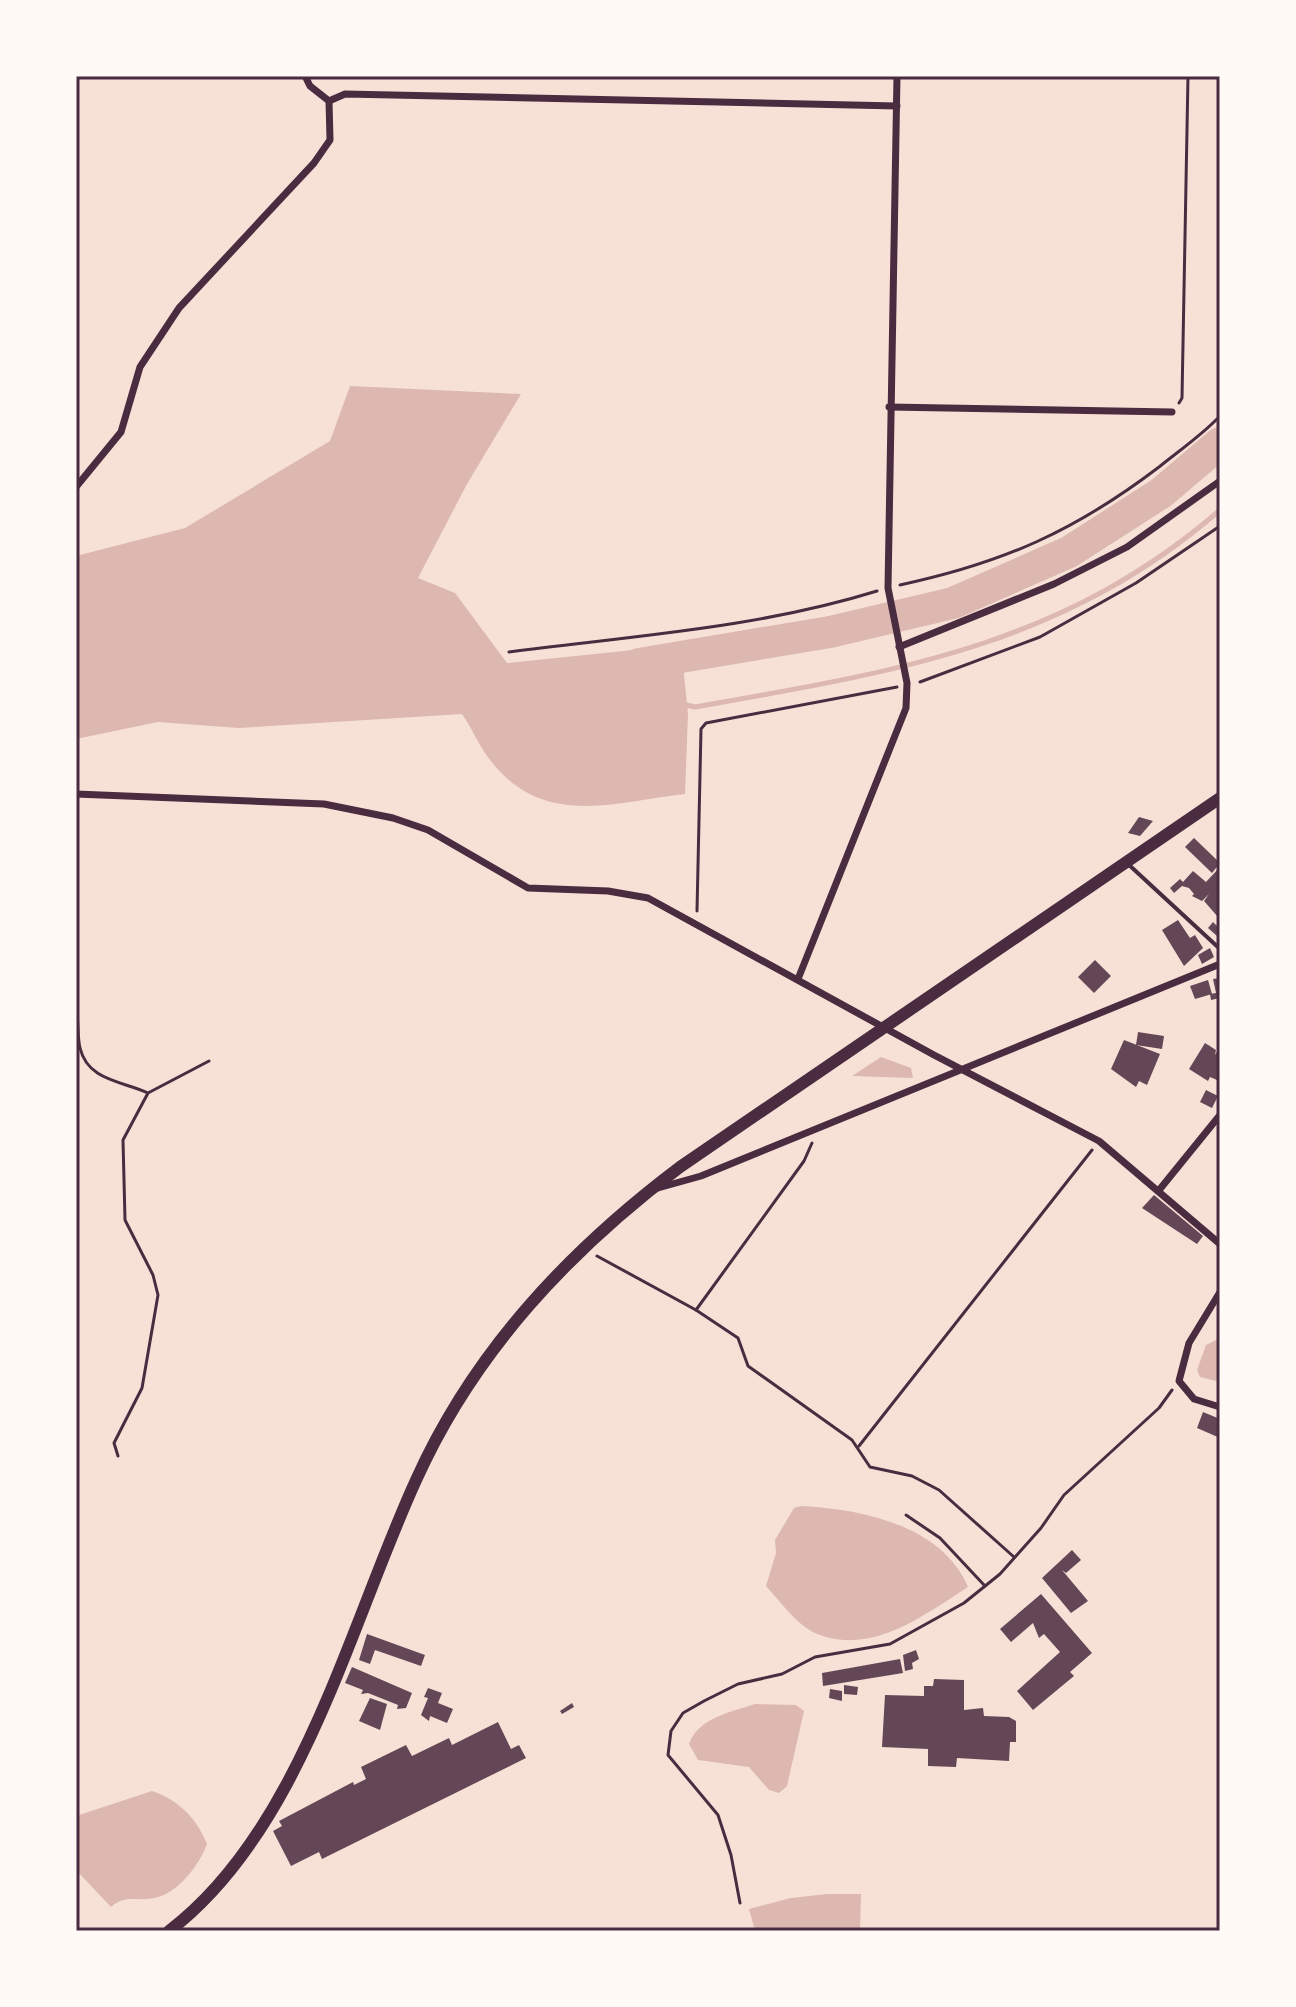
<svg xmlns="http://www.w3.org/2000/svg" width="1296" height="2007" font-family="'Fira Sans Condensed',sans-serif">
<style>
.water{fill:#dcb8b0}
.lines{fill:none;stroke-linecap:round;stroke-linejoin:round}
.stream{stroke:#dcb8b0;stroke-width:5}
.river{stroke:#dcb8b0;stroke-width:32}
.building{fill:#644757}
.path{stroke:#4a2c40;stroke-width:3}
.service{stroke:#4a2c40;stroke-width:4}
.minor{stroke:#4a2c40;stroke-width:7}
.primary{stroke:#4a2c40;stroke-width:12}
.neatline{fill:none;stroke:#4a2c40;stroke-width:3}
</style>
<rect width="100%" height="100%" fill="#f7e1d7"/>
<g class="water">
<path d="M350,386L521,394L467,484L418,578L455,593L507,663L681,645L688,714L685,794C609,803 540,829 487,756C478,743 471,727 462,714L239,728L158,722L76,739V556L185,528L330,441Z"/>
<polygon points="881,1057 911,1068 913,1078 852,1076"/>
<polygon points="1220,1338 1220,1382 1200,1377 1197,1370 1206,1345"/>
<path d="M801,1506C861,1509 942,1525 968,1587C924,1615 871,1657 815,1633C796,1624 780,1601 766,1586L776,1553L775,1540L794,1508Z"/>
<path d="M755,1704L796,1705L804,1711L787,1786L779,1793L769,1790L749,1767L698,1760L689,1744C698,1718 731,1712 755,1704Z"/>
<path d="M152,1791C179,1800 197,1819 207,1844C199,1866 177,1894 154,1898C136,1902 126,1894 111,1907L76,1870V1816Z"/>
<polygon points="827,1894 861,1894 860,1931 755,1931 749,1909 791,1898"/>
</g>
<g class="lines">
<path class="stream" d="M682,704L695,707C893,672 1062,647 1220,510"/>
<polyline class="river" points="639,664 830,632 953,603 1069,552 1161,493 1220,443"/>
</g>
<g class="building">
<polygon points="1139,817 1153,821 1140,836 1128,833"/>
<polygon points="1194,838 1220,863 1212,873 1185,847"/>
<polygon points="1220,867 1218,917 1204,901 1209,894 1202,901 1192,896 1194,894 1189,888 1182,886 1174,893 1170,888 1180,879 1183,882 1193,871 1206,882"/>
<polygon points="1178,920 1190,938 1195,935 1203,948 1184,966 1162,930"/>
<polygon points="1213,922 1220,929 1217,936 1208,928"/>
<polygon points="1210,948 1214,957 1202,964 1198,955"/>
<polygon points="1095,960 1111,976 1094,993 1078,977"/>
<polygon points="1220,978 1220,998 1211,1000 1210,994 1216,993 1213,979"/>
<polygon points="1208,980 1212,994 1195,999 1190,986"/>
<polygon points="1138,1032 1164,1036 1162,1049 1136,1045"/>
<polygon points="1124,1040 1160,1054 1147,1085 1139,1081 1136,1087 1111,1069"/>
<polygon points="1205,1043 1216,1050 1215,1055 1220,1047 1220,1075 1217,1080 1210,1077 1208,1081 1189,1069"/>
<polygon points="1206,1090 1218,1096 1212,1108 1200,1102"/>
<polygon points="1154,1195 1203,1236 1197,1244 1142,1208"/>
<polygon points="1203,1412 1220,1419 1220,1438 1197,1428"/>
<polygon points="1072,1550 1081,1560 1066,1573 1062,1570 1088,1601 1071,1613 1042,1578"/>
<polygon points="1041,1594 1092,1653 1070,1672 1074,1676 1033,1710 1017,1691 1060,1652 1044,1634 1039,1638 1033,1623 1011,1642 1000,1629"/>
<polygon points="367,1634 425,1655 421,1666 375,1650 370,1664 359,1660"/>
<polygon points="916,1650 919,1659 912,1663 913,1669 905,1671 903,1655"/>
<polygon points="900,1659 903,1673 823,1686 822,1673"/>
<polygon points="352,1667 412,1693 406,1708 397,1709 398,1705 368,1693 361,1694 363,1690 345,1683"/>
<polygon points="934,1679 964,1680 964,1710 983,1708 984,1716 1009,1717 1016,1721 1016,1742 1010,1742 1009,1761 957,1758 956,1767 928,1766 928,1749 882,1747 885,1695 924,1696 924,1686 933,1686"/>
<polygon points="844,1685 858,1687 857,1695 844,1694"/>
<polygon points="428,1688 442,1693 438,1703 453,1709 447,1723 430,1716 429,1721 421,1715 428,1698 424,1697"/>
<polygon points="830,1689 842,1691 842,1701 829,1698"/>
<polygon points="370,1698 387,1704 380,1730 359,1721"/>
<polygon points="572,1703 574,1707 562,1714 560,1711"/>
<polygon points="498,1722 511,1749 519,1745 526,1758 322,1859 319,1852 291,1866 273,1831 282,1826 279,1821 353,1782 354,1785 366,1779 361,1767 406,1745 412,1756 449,1738 452,1745"/>
</g>
<g class="lines">
<g class="path">
<polyline points="1179,403 1182,398 1188,76"/>
<path d="M900,585C1003,563 1075,531 1159,467C1180,450 1202,435 1220,416"/>
<path d="M509,652C632,636 758,628 877,591"/>
<polyline points="920,682 1040,637 1136,583 1220,526"/>
<polyline points="697,911 701,729 706,723 897,687"/>
<path d="M76,1009C79,1022 77,1035 80,1048C88,1081 122,1081 148,1093"/>
<polyline points="597,1256 696,1310 738,1338 748,1366 852,1440 870,1467 912,1476 939,1490 1014,1557"/>
<polyline points="696,1310 804,1161 812,1143"/>
<polyline points="859,1446 1092,1150"/>
<polyline points="118,1456 114,1443 142,1388 158,1295 153,1275 125,1220 123,1140 148,1093 209,1061"/>
<polyline points="906,1515 940,1538 985,1586"/>
<polyline points="740,1903 731,1855 718,1815 668,1755 671,1731 683,1713 704,1701 738,1684 782,1674 815,1657 890,1644 964,1603 1000,1574 1041,1528 1064,1495 1159,1408 1172,1390"/>
</g>
<polyline class="service" points="1128,864 1220,949"/>
<g class="minor">
<polyline points="329,101 345,94 897,106"/>
<polyline points="889,407 1172,412"/>
<polyline points="76,487 121,432 140,367 179,308 314,163 330,140 329,101 310,86 305,76"/>
<polyline points="899,647 1054,584 1127,547 1220,481"/>
<polyline points="76,794 324,804 393,818 428,830 528,888 608,891 648,898 934,1055 1099,1141 1220,1244"/>
<polyline points="798,979 906,708 907,683 888,588 897,76"/>
<polyline points="658,1188 701,1176 1220,964"/>
<polyline points="1160,1189 1220,1115"/>
<polyline points="1220,1292 1189,1343 1179,1381 1194,1399 1220,1407"/>
</g>
<path class="primary" d="M169,1931C301,1831 350,1623 417,1478C475,1350 570,1250 680,1167L1220,798"/>
</g>
<rect width="1296" height="2007" fill="none" stroke="#fffaf5" stroke-width="156"/>
<rect x="78" y="78" width="1140" height="1851" class="neatline"/>
</svg>
